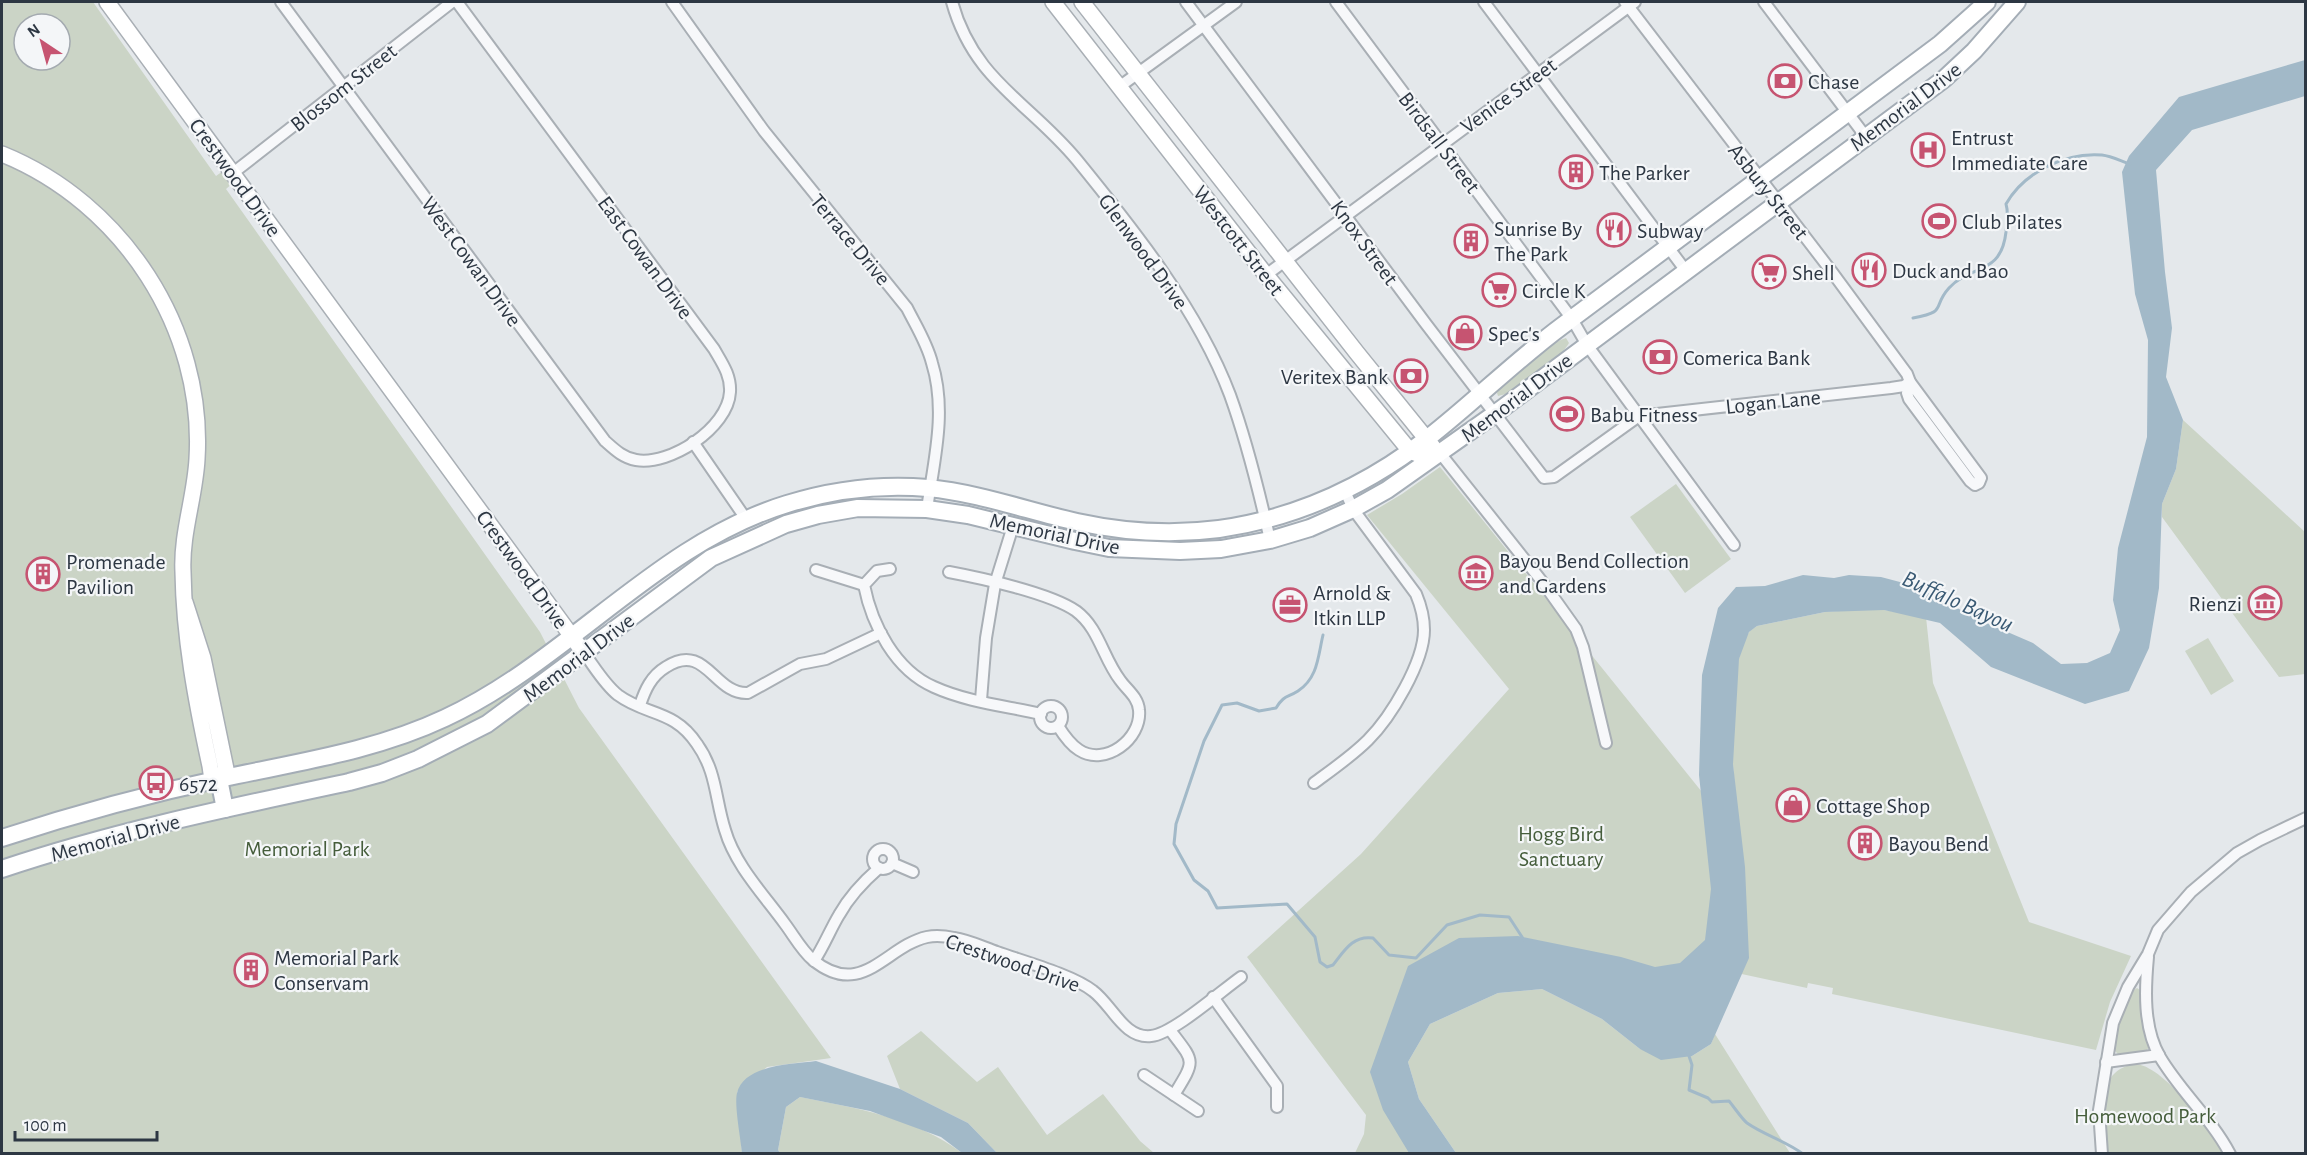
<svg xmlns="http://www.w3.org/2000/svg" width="2307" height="1155" font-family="'Alegreya Sans',sans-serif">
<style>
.green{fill:#cbd4c6;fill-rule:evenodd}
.water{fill:#a2b9c8}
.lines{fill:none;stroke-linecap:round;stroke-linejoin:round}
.stream{stroke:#a2b9c8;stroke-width:3}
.street-casing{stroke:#a9afb5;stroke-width:14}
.secondary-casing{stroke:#a9afb5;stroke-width:18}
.primary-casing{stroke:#a4adb6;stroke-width:20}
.street{stroke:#f7f8fa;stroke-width:10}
.secondary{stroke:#fff;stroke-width:15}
.primary{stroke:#fff;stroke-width:16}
.labels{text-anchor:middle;stroke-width:4.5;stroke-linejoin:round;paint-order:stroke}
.poi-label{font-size:22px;fill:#2d3743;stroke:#f4f6f8;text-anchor:start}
.street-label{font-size:22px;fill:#2d3743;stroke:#f4f6f8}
.park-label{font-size:22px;fill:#455d3b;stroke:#f4f6f8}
.water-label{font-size:24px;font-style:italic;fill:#3a5a74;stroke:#f4f6f8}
</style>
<rect width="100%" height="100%" fill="#e4e8eb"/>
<g class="green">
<path d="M2,2H93L216,176L223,171L233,183L226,189L540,632L579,708L831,1058L767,1067L737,1092L742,1153L2,1154ZM24,24H60V60H24Z"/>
<path d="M1566,338L1569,343C1559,360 1518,393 1498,396L1497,393C1505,375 1547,344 1566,338Z"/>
<polygon points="2183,420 2305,532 2305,674 2279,677 2162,517 2162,504 2176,469"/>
<path d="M1440,467L1731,828C1740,804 1734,789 1733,764C1731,737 1732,651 1750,631C1752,629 1755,628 1757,626L1825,612L1852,610H1884L1926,617L1933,683L2029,922L2131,956L2110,1002L2096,1050L1832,994L1833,988L1808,983L1807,988L1737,973L1596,1007L1528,984L1466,999L1427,1016L1403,1059L1427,1154L1355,1153L1364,1134L1366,1115L1247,957L1361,854L1509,689L1367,515L1402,494Z"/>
<polygon points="1676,484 1731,559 1685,593 1630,517"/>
<polygon points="2208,638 2234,681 2211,695 2185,651"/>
<path d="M2137,988L2140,990L2143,1024L2150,1046L2146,1051L2118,1054L2113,1049C2117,1034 2124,995 2137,988Z"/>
<polygon points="1542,989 1602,1019 1640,1049 1692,1056 1711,1044 1715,1034 1790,1153 1456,1153 1419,1099 1408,1062 1430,1024 1498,993"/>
<polygon points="921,1031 977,1082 998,1067 1047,1135 1103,1094 1140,1141 1154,1153 997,1153 968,1123 900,1089 887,1056"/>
<path d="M2133,1064C2162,1062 2209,1129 2223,1153H2108C2106,1134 2099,1086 2115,1073C2120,1068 2126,1066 2133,1064Z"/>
<path d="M800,1097C856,1108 916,1118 962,1153L780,1154L778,1150L786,1107Z"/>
</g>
<g class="water">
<polygon points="2305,60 2305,96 2192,130 2156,170 2165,272 2172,328 2166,377 2183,420 2176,469 2162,504 2159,588 2149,648 2129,691 2085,704 1991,667 1940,623 1884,610 1825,612 1757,626 1749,632 1739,659 1733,764 1745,867 1749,958 1711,1044 1692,1056 1661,1060 1640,1049 1602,1019 1542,989 1498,993 1430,1024 1408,1062 1419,1099 1456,1153 1409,1153 1383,1110 1370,1072 1408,966 1459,938 1518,936 1621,957 1655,967 1680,963 1705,940 1711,889 1699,775 1702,675 1718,608 1736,587 1765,586 1803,575 1834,578 1849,575 1881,577 1915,586 1982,621 2033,643 2061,664 2087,663 2110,653 2120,630 2113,600 2118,548 2147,437 2148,340 2135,294 2122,172 2129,156 2179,97"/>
<path d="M816,1061L900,1089L968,1123L997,1153H962L941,1137L870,1111L800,1097L786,1107L778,1150L780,1153H742C741,1140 734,1105 737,1093C744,1064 794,1064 816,1061Z"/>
</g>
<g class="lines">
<g class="stream">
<path d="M1913,318C1949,311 1931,308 1949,288C1971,264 2001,276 2006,232C2007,221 2009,214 2006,204C2024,172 2066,152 2102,155C2111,156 2121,161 2130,164"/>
<path d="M1323,635C1318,656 1318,678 1298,691C1287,698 1284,695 1276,708L1259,711L1237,703L1222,705L1204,741L1176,824L1174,844L1194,880L1208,891L1217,908L1287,904L1315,937L1320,962L1327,967L1333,965C1344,951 1353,935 1373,938L1389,955L1416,958L1447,925L1480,915L1509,917L1524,940"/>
<path d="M1688,1053L1692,1065L1689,1090L1708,1098L1712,1102L1729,1101C1734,1107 1742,1119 1747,1123C1764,1135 1786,1141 1803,1154"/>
</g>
<g class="street-casing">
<g id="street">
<path d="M281,2L605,441C614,449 623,458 636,460C670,466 728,428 730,392C731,375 722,363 714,349L457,2"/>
<path d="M672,2L764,131L907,308C916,326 927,343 932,363C947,411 934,460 927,509"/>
<path d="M952,2C974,81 1029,102 1077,160C1134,230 1198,310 1230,395C1247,442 1259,491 1270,540"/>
<polyline points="1186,2 1426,324 1544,478 1554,477 1639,416 1891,388 1904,386 1910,382"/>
<polyline points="1336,2 1572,319 1587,345 1734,545"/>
<polyline points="1484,2 1686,271"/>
<polyline points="1625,2 1832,272 1907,374 1910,382 1981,478 1979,483 1975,485 1970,481 1909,399 1907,393 1910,382"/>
<polyline points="1764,2 1866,137"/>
<polyline points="1119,87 1236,2"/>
<polyline points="233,173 452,2"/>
<polyline points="1266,275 1635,2"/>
<polyline points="693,442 746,519"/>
<polyline points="1440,453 1544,584 1576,629 1583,647 1606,743"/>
<path d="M890,569L877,571L864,585C872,625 895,670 934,687C967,702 1006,706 1041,714"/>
<polyline points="816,570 864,585"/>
<path d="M949,572C981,578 1050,593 1076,611C1099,628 1103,658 1120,680C1127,690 1138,697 1139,710C1142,739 1105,767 1079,750C1071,745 1063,734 1058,726"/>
<path d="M584,653C594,666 604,684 618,695C646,716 674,709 697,744C717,772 715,799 725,830C735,865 764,895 785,924C794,936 802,951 813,960C862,1000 886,946 927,937C936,935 945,936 954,938C968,940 983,947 997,952C1022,961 1073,975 1093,991C1112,1005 1124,1039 1151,1036C1173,1034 1221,991 1241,977"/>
<polyline points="981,700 986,638 995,584 1013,526"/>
<path d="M640,705C645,690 651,676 666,667C706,641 714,695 748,693L800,664L826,659L881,633"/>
<circle cx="1051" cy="717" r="11"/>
<path d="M1314,783C1333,769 1352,756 1368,740C1391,717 1424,662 1424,630C1424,617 1421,606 1416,594L1353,509L1345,491"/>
<circle cx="883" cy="859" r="10"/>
<polyline points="892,863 913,872"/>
<path d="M2148,957C2145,989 2143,1028 2160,1057C2180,1091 2211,1118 2230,1154"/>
<path d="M814,961C824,946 830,930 839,915C849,897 864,881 879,868"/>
<polyline points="1213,997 1277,1086 1277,1107"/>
<path d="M1170,1030C1195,1063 1196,1059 1174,1095"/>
<polyline points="2106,1062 2159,1055"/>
<polyline points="1144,1075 1198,1111"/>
<polyline points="2102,1154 2099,1110 2113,1023 2128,987 2148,954 2158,930 2191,892 2237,853 2260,840 2306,818"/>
</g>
</g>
<g class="secondary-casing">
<g id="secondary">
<polyline points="107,2 584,653"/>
<polyline points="1053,2 1266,275 1410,451 1420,455 1440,453"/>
<polyline points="1082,2 1357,353 1433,447"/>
<path d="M2,154C123,203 205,329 197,459C195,497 181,534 183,572C184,638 196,701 210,766L211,773L219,779L226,769L203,658L185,602"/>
</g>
</g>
<g class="primary-casing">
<g id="primary">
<polyline points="219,779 225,809"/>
<path d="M2,838C75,814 148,794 224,778C298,762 375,751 445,718C568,661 656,544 787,504C832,490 881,484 928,488C979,493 1028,511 1077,522C1123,532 1173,535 1219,529C1297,518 1366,486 1428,438C1474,402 1515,361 1562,326C1688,232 1814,138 1940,44L1987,2"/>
<path d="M2,869C115,831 232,807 349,782L382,773L418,759L487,724L711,558L786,524L818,515L858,508L927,509L968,515L1075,541L1109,548L1180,551L1221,549L1270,540L1310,528L1353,509L1387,490L1496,413L1944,79L1974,51L2017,2"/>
</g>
</g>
<use href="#street" class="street"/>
<use href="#secondary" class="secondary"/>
<use href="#primary" class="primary"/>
</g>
<defs>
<g id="bank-ring" transform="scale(1.725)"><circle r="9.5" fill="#f4f6f8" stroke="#c65471" stroke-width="1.5"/><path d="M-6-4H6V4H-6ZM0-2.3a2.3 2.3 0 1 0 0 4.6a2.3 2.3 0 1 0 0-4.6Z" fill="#c65471"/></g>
<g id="hospital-ring" transform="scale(1.725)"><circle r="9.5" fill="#f4f6f8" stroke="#c65471" stroke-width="1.5"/><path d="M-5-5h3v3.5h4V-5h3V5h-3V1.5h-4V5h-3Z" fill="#c65471"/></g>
<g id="building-ring" transform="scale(1.725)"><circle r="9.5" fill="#f4f6f8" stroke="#c65471" stroke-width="1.5"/><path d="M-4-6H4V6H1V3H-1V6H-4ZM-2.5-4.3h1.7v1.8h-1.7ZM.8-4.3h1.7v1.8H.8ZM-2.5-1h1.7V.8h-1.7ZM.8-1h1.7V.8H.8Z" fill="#c65471"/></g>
<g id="stadium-ring" transform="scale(1.725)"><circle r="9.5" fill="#f4f6f8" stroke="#c65471" stroke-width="1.5"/><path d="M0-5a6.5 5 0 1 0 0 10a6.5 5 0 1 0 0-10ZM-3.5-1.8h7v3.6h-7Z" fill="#c65471"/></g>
<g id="restaurant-ring" transform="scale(1.725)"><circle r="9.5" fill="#f4f6f8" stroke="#c65471" stroke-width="1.5"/><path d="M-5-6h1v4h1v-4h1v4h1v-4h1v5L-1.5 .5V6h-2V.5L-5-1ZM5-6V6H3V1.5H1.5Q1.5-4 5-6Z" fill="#c65471"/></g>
<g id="supermarket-ring" transform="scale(1.725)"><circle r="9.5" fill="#f4f6f8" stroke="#c65471" stroke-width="1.5"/><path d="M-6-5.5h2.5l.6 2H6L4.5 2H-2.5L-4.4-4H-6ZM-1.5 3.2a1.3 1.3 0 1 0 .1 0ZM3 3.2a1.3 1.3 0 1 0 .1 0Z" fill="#c65471"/></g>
<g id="shop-ring" transform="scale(1.725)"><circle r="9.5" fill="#f4f6f8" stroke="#c65471" stroke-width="1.5"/><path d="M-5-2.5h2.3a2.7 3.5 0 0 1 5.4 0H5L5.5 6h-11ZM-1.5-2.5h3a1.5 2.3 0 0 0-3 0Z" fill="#c65471"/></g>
<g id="museum-ring" transform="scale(1.725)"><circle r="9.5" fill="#f4f6f8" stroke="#c65471" stroke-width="1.5"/><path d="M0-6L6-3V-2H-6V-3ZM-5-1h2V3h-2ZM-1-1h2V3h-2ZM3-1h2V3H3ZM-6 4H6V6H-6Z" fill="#c65471"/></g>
<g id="office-ring" transform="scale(1.725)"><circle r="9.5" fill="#f4f6f8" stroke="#c65471" stroke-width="1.5"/><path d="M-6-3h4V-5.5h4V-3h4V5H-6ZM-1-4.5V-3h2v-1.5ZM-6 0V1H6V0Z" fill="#c65471"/></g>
<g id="bus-ring" transform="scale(1.725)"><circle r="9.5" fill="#f4f6f8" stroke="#c65471" stroke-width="1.5"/><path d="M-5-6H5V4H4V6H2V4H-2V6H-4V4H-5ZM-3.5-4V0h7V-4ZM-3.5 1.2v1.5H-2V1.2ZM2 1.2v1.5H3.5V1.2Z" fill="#c65471"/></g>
</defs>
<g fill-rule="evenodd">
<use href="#bank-ring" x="1785" y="81"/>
<use href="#hospital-ring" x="1928" y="150"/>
<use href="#building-ring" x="1576" y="172"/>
<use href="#stadium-ring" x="1939" y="221"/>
<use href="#restaurant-ring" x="1614" y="230"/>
<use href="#building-ring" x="1471" y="241"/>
<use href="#restaurant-ring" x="1869" y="270"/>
<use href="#supermarket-ring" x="1769" y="272"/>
<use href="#supermarket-ring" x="1499" y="290"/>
<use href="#shop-ring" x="1465" y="333"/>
<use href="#bank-ring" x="1660" y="357"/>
<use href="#bank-ring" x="1411" y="376"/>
<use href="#stadium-ring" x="1567" y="414"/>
<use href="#museum-ring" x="1476" y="573"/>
<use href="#building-ring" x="43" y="574"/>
<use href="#museum-ring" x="2265" y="603"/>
<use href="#office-ring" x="1290" y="605"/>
<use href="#bus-ring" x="156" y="783"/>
<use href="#shop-ring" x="1793" y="805"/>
<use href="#building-ring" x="1865" y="843"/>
<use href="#building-ring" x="251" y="970"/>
</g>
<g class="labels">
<g class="poi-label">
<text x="1808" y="89">Chase</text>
<text x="1951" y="145">Entrust<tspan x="1951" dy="25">Immediate Care</tspan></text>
<text x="1599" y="180">The Parker</text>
<text x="1962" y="229">Club Pilates</text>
<text x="1494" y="236">Sunrise By<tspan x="1494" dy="25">The Park</tspan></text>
<text x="1637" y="238">Subway</text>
<text x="1892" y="278">Duck and Bao</text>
<text x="1792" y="280">Shell</text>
<text x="1522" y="298">Circle K</text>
<text x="1488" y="341">Spec's</text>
<text x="1683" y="365">Comerica Bank</text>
<text x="1388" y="384" text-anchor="end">Veritex Bank</text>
<text x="1590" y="422">Babu Fitness</text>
<text x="1499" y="568">Bayou Bend Collection<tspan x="1499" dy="25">and Gardens</tspan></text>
<text x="66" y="569">Promenade<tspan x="66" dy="25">Pavilion</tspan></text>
<text x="1313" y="600">Arnold &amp;<tspan x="1313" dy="25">Itkin LLP</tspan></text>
<text x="2242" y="611" text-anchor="end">Rienzi</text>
<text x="179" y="791">6572</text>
<text x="1816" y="813">Cottage Shop</text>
<text x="1888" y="851">Bayou Bend</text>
<text x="274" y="965">Memorial Park<tspan x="274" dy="25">Conservam</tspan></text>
</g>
<g class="street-label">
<text transform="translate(343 87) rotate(-38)" y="8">Blossom Street</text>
<text transform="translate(1508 95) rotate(-36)" y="8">Venice Street</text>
<text transform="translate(1905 106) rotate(-37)" y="8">Memorial Drive</text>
<text transform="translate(1440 142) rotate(53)" y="8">Birdsall Street</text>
<text transform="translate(236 177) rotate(54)" y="8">Crestwood Drive</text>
<text transform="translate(1769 191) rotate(52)" y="8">Asbury Street</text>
<text transform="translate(851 239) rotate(50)" y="8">Terrace Drive</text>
<text transform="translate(1239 240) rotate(52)" y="8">Westcott Street</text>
<text transform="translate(1365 242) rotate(54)" y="8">Knox Street</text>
<text transform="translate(1144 251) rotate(54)" y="8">Glenwood Drive</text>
<text transform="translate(646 257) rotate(54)" y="8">East Cowan Drive</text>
<text transform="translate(472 261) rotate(54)" y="8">West Cowan Drive</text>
<text transform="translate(1516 397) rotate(-37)" y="8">Memorial Drive</text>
<text transform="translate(1773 401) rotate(-6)" y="8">Logan Lane</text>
<text transform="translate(1055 533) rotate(12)" y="8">Memorial Drive</text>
<text transform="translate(523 569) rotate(54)" y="8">Crestwood Drive</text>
<text transform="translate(578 657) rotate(-37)" y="8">Memorial Drive</text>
<text transform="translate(115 837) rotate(-15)" y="8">Memorial Drive</text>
<text transform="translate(1013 962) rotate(19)" y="8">Crestwood Drive</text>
</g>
<g class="park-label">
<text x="1561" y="841">Hogg Bird<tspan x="1561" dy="25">Sanctuary</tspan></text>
<text x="307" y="856">Memorial Park</text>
<text x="2145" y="1123">Homewood Park</text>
</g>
<g class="water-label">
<text transform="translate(1958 601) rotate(24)" y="8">Buffalo Bayou</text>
</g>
</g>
<rect width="2307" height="1155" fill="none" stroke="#2d3743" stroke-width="6"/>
<g transform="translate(42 42) rotate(324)"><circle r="28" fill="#f4f6f8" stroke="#a4aab0" stroke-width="1.5"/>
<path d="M0-4.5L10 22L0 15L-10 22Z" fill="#c65471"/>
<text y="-9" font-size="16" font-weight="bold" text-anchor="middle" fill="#2d3743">N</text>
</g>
<path d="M15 1131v9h142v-9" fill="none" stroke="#2d3743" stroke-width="3"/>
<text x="24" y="1131" font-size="18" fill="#2d3743" stroke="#f4f6f8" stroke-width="4.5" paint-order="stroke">100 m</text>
</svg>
